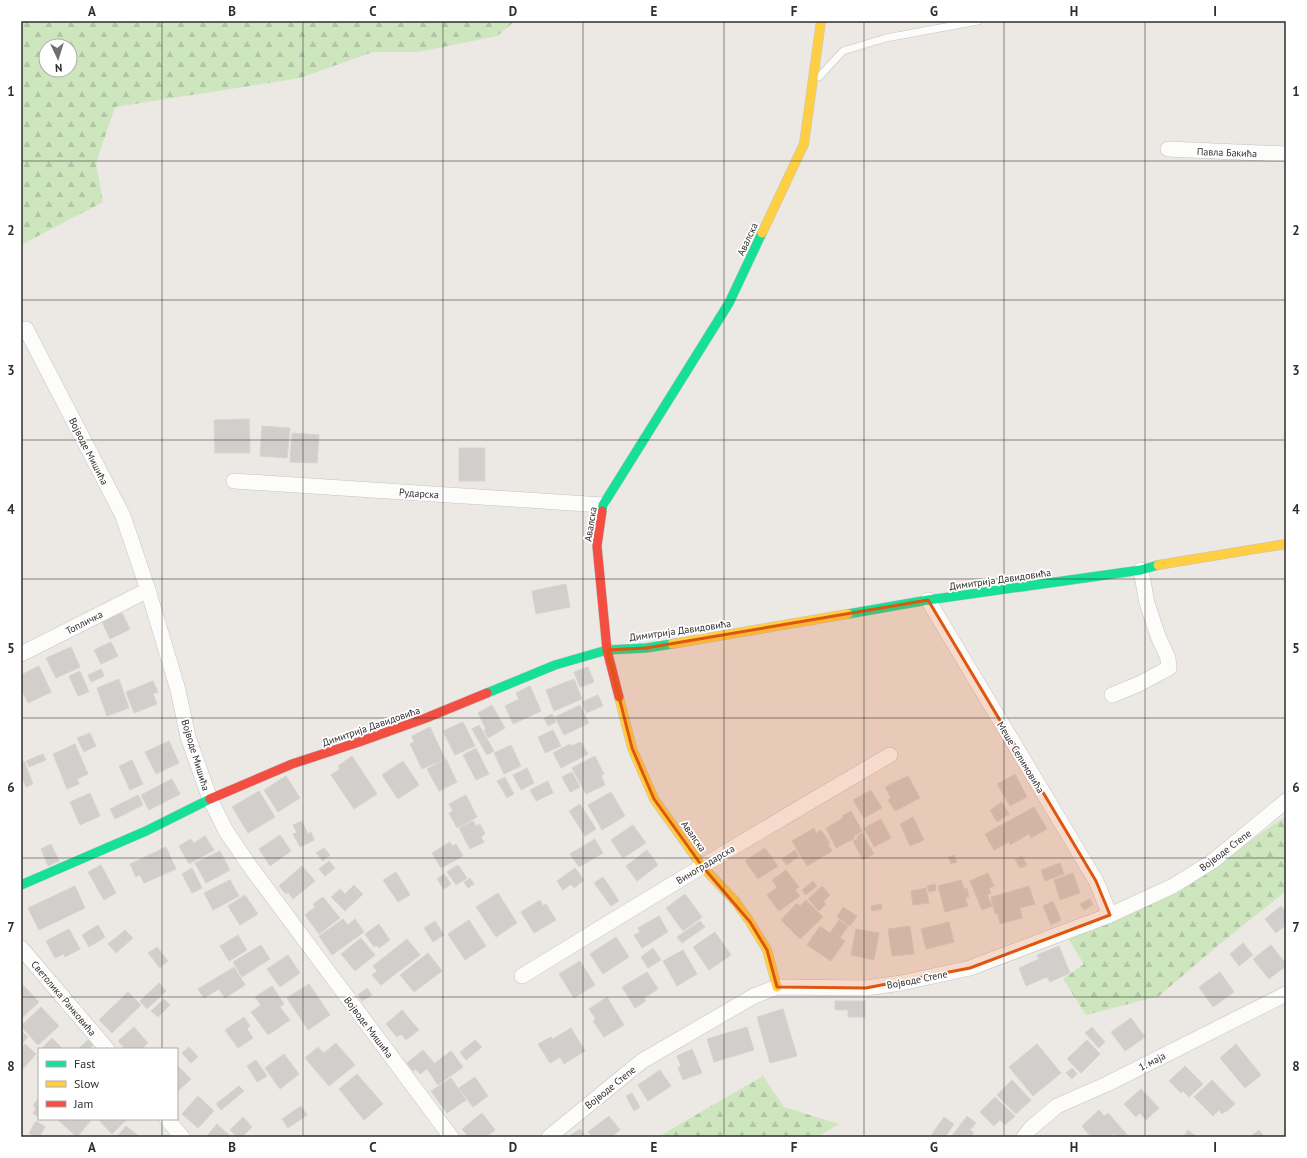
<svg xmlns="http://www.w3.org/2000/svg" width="1307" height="1158" font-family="'PT Sans',sans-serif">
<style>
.forest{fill:url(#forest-firs);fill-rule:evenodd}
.building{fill:#d1cecb;stroke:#d7d4d0}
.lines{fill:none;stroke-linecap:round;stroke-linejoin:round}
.lane-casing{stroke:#c5c4c5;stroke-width:8}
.street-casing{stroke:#c5c4c5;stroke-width:16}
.fast-casing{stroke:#c5c4c5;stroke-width:10}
.slow-casing{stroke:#c5c4c5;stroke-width:10}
.jam-casing{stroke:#c5c4c5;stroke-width:10}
.lane{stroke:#fcfcfb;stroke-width:7}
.street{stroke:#fcfcfb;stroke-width:15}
.fast{stroke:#16e098;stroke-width:9}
.slow{stroke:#ffcf43;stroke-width:9}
.jam{stroke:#f24e42;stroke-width:9}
.marked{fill:#df570e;fill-opacity:0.2;stroke:#df570e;stroke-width:3;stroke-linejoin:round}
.grid{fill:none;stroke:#2e2e2e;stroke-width:1;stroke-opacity:0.55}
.labels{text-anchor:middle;stroke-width:3.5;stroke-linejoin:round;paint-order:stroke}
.street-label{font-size:10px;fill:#2e2e2e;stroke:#fff}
.neatline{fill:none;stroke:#2e2e2e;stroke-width:1.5}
.grid-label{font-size:13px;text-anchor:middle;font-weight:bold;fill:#2e2e2e}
</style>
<defs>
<pattern id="forest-firs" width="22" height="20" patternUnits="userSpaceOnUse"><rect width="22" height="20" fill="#cee6be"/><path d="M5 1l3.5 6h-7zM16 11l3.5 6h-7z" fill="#b1c6a4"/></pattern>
</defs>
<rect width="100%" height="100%" fill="#ece8e4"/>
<g class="forest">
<path d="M21,21H515L497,36L418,52H373L300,78L115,107L96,163L103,202L21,245ZM46,46H70V70H46Z"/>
<polygon points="1286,816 1286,891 1216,947 1159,996 1086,1015 1063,979 1084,964 1067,937 1123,917 1182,888"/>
<polygon points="763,1076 784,1107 839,1124 817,1137 658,1137"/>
</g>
<g class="building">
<polygon points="249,419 250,453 215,453 214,420"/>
<polygon points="262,426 290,428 287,458 260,456"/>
<polygon points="292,433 319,435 317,463 290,462"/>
<rect x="459" y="448" width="26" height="33"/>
<polygon points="566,584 570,607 536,614 532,591"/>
<polygon points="122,613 130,629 110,639 102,622"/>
<polygon points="111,642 118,656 101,664 94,650"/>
<polygon points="71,647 80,667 56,678 46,658"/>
<polygon points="39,666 51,692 28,703 21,689 21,675"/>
<polygon points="588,667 594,682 580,687 574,672"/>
<polygon points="101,669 104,676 91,682 88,675"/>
<polygon points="80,671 89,692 78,696 69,676"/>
<polygon points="119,679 129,708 107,716 97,688"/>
<polygon points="574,679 582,699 554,711 546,690"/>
<polygon points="153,681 158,692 153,694 157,704 134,713 126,692"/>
<polygon points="530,686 541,711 513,724 505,706 519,699 516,693"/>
<polygon points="598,695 603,706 586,713 582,702"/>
<polygon points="492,705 505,728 488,738 484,730 486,729 478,713"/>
<polygon points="580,705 589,723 564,735 555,717"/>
<polygon points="552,714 556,722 548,726 544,718"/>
<polygon points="463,722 475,746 455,755 443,731"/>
<polygon points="479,725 494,751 487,755 472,729"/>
<polygon points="430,727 445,759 422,769 410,744 414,742 412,736"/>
<polygon points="553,730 561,746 545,753 538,737"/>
<polygon points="90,733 96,746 84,752 77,738"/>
<polygon points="169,741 179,763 156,774 145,752"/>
<polygon points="581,742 588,754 561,768 553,753 570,744 571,746"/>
<polygon points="75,744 88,774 77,779 79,784 67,789 53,754"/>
<polygon points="511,745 521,766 504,774 494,753"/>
<polygon points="476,748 489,774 476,780 463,755"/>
<polygon points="43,754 46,760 29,767 26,761"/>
<polygon points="352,756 377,794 354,809 331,775 340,769 338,766"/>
<polygon points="595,756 604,774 601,775 605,785 586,794 572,768"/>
<polygon points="446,759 457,782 439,791 427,769"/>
<polygon points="132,760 143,784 130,790 119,766"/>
<polygon points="24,761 33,784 26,787 21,775 21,762"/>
<polygon points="403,761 419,785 398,799 382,775"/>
<polygon points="527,768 534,783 521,790 513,775"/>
<polygon points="572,772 580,787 570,792 562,777"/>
<polygon points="1015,774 1027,797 1010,806 997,784"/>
<polygon points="286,776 300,798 278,812 264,790"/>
<polygon points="908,776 920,798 895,811 888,800 891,798 885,787"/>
<polygon points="505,777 514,794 507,798 497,781"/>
<polygon points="172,779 180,794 149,810 141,795"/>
<polygon points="548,781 553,793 536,801 530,790"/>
<polygon points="871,790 882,808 864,818 853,800"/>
<polygon points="259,791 275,817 248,833 232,807"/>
<polygon points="611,792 625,816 602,830 588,805"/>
<polygon points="90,793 100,816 80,825 70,802"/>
<polygon points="138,795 143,805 115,819 110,809"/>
<polygon points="466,795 477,817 457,828 449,813 453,811 449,804"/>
<polygon points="1002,802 1009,814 997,822 990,810"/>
<polygon points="580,804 596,829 585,836 569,811"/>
<polygon points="1034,807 1047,829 1031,838 1029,834 1010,845 1009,842 994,850 985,834"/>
<polygon points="851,811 862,831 854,836 855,838 836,848 826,828 843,818 842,816"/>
<polygon points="913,817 924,840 910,846 900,824"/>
<polygon points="881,819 891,838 874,847 864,828"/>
<polygon points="302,821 308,834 311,832 314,840 300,847 293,834 297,833 293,825"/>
<polygon points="473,821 476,826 480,824 485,834 481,837 484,842 470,849 459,828"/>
<polygon points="633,825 646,843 623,858 611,840"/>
<polygon points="814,828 816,833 821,830 830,843 828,844 832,851 807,866 792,841"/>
<polygon points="862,833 874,854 863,860 853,841 858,839 857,836"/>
<polygon points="280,835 291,851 270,866 259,849"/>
<polygon points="205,836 214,850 189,864 179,846 191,839 194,843"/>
<polygon points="595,839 603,853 579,867 570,854"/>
<polygon points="450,842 452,846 456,844 463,856 441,868 432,853"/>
<polygon points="51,844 59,861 48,866 41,849"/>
<polygon points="166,847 176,869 144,883 140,875 136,877 130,864"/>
<polygon points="324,848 330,855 323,861 316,853"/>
<polygon points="765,848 778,866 758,879 745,861"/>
<polygon points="647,850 658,865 637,881 626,866"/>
<polygon points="795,850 799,856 787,865 782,859"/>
<polygon points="220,851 230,870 206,883 195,863"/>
<polygon points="954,855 957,862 951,864 948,857"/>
<polygon points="1022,856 1027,865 1020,868 1015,860"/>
<polygon points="329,861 335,868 325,876 319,869"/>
<polygon points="1060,863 1064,874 1045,881 1041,870"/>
<polygon points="101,865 116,893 104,900 88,872"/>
<polygon points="458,865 467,878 456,885 447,872"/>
<polygon points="302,866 315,881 293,899 288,892 286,894 279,886"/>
<polygon points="192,868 202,888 192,893 182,874"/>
<polygon points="575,868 584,880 574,888 571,884 563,890 557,881"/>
<polygon points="786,870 799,887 795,890 800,896 779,911 767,895 777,887 772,880"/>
<polygon points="396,872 410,895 398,902 383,880"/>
<polygon points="988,873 994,886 989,888 991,893 987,895 992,906 982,910 970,881"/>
<polygon points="1073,873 1080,893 1060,900 1054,880"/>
<polygon points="444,874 451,884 444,889 437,879"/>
<polygon points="603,877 619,901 611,906 594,883"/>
<polygon points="470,878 474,884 468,888 464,882"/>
<polygon points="230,880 239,896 213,910 204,893"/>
<polygon points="961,880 964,889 967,888 969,897 965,897 968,906 945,912 938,886"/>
<polygon points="813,881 817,886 806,895 802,890"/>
<polygon points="935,884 936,890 929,892 927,886"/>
<polygon points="354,885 363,894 345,911 331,897 340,889 345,894"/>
<polygon points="75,886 85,908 39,930 28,908"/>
<polygon points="822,886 830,895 823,902 826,904 819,911 808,899"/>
<polygon points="1029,886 1035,904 1020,908 1022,918 1000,924 997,913 995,914 991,897"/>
<polygon points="926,888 929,903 913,905 911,891"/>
<polygon points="498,893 517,923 496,937 476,907"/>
<polygon points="685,894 702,917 683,931 666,908"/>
<polygon points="245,895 258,914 240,925 228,906"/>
<polygon points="323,897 340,918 319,934 305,915 315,907 313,904"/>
<polygon points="1090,899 1093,905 1084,910 1080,904"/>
<polygon points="540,900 543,906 546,904 556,920 534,933 521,912"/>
<polygon points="806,900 823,917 800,939 781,920 797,903 800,906"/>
<polygon points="1053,901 1061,920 1051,925 1043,906"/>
<polygon points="881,904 882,909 872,911 871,906"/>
<polygon points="1281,906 1286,913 1286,925 1276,933 1265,919"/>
<polygon points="843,907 857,916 850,926 837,917"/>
<polygon points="659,916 668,932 642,948 634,935 640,932 638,928"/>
<polygon points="343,919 348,925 355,919 364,932 332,955 319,936"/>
<polygon points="469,920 486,946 465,960 448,934"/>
<polygon points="839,920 848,926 840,938 845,941 831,961 807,945 820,926 830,933"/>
<polygon points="435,921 444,935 433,942 424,928"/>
<polygon points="700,921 705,927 682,943 677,937"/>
<polygon points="949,922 954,942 926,949 921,929"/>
<polygon points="379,924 390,940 379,948 376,945 374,947 365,934"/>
<polygon points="98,925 105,937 89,947 82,935"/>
<polygon points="910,926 914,954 892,956 888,929"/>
<polygon points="69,929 80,949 65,957 64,954 55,958 46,941"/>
<polygon points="856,929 879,933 874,960 851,955"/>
<polygon points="125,930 133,938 116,953 108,944"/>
<polygon points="715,932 731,955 709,970 693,947"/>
<polygon points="238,935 247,950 229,961 220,946"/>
<polygon points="616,937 629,957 603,974 590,954"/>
<polygon points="361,938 375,955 355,971 341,954"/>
<polygon points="407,939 420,955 381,985 372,975 377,971 373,966"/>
<polygon points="1243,943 1253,955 1239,966 1230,954"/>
<polygon points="261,945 270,959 242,977 233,962"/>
<polygon points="1271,945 1286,964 1286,966 1269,979 1253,959"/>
<polygon points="1059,946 1070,973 1050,982 1047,977 1026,986 1019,968 1039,959 1037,955"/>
<polygon points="157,947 168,961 160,968 148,953"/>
<polygon points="653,948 661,960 648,968 641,957"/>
<polygon points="683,950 697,974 677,986 663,961"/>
<polygon points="428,953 442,971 414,992 400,975"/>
<polygon points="288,955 300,973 280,987 267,969"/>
<polygon points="580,961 595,985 574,998 559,974"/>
<polygon points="234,967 245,985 225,998 219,989 204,998 198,989"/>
<polygon points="647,972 658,989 644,998 646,1001 635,1008 622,987"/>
<polygon points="1220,972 1234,992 1213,1007 1199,987"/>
<polygon points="21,983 39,1002 21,1019"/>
<polygon points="159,983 166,991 147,1009 140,1001"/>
<polygon points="309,984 330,1015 308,1030 287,998"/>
<polygon points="272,986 284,1004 280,1007 290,1020 268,1035 251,1012 261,1005 255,997"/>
<polygon points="367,988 372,995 362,1001 358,995"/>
<polygon points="128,992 141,1005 112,1033 99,1020"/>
<polygon points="607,997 624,1025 604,1037 593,1021 596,1019 589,1009"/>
<polygon points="164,999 170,1005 158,1017 151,1011"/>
<polygon points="835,1001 865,1001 865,1017 848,1017 848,1010 835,1010"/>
<polygon points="41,1007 59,1026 38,1045 21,1026"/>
<polygon points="783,1009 797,1056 770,1063 757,1017"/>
<polygon points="402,1010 419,1030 406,1040 401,1034 397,1037 386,1024"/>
<polygon points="244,1017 250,1026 247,1029 253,1038 238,1048 225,1030"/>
<polygon points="1131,1018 1145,1037 1125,1051 1111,1032"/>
<polygon points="134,1027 148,1043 141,1049 136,1049 135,1048 134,1049 125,1049 118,1041"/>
<polygon points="747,1027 754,1050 714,1062 707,1039"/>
<polygon points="1092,1027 1105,1042 1099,1048 1085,1033"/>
<polygon points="571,1028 585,1051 564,1064 560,1057 550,1063 538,1044 551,1037 553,1039"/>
<polygon points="21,1031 28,1037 21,1045"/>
<polygon points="52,1038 63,1049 41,1049"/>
<polygon points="88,1040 93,1045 89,1049 80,1049 79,1048"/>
<polygon points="475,1040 482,1047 466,1060 460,1052"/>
<polygon points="1087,1040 1100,1054 1081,1073 1067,1059"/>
<polygon points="336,1043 355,1065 329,1086 305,1058 318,1047 324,1053"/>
<polygon points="25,1044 36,1054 21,1071 21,1049"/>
<polygon points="1037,1044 1061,1073 1033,1096 1009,1067"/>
<polygon points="1236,1044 1261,1075 1245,1088 1220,1058"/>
<polygon points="189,1047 198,1057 191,1063 182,1053"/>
<polygon points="692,1049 702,1073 683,1080 678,1068 681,1066 677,1056"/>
<polygon points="423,1050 434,1063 420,1074 416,1069 413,1071 407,1063"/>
<polygon points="451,1051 463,1067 438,1085 427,1069"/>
<polygon points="284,1054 299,1074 280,1089 265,1068"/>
<polygon points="256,1060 267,1076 257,1082 247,1066"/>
<polygon points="177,1065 191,1079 177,1092"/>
<polygon points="1185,1066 1203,1084 1189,1097 1183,1091 1181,1093 1169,1081"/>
<polygon points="1072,1068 1077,1074 1072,1079 1066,1073"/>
<polygon points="660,1070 671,1086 648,1101 638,1085"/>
<polygon points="357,1074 383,1104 364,1120 339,1089"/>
<polygon points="475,1077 488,1096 473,1107 459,1088"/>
<polygon points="451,1078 466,1100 447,1113 431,1091"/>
<polygon points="1012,1080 1031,1100 1016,1114 997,1095"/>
<polygon points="1212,1080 1235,1104 1226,1112 1225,1111 1222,1114 1219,1110 1213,1116 1194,1097"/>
<polygon points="239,1086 244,1091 221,1110 216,1104"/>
<polygon points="1141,1089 1159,1108 1146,1120 1140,1113 1136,1117 1124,1104"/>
<polygon points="632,1093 640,1107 634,1111 626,1096"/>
<polygon points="198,1096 214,1111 198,1128 182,1114"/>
<polygon points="995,1097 1015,1116 1005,1125 1000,1120 994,1126 980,1112"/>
<polygon points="39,1098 39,1118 33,1113 36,1109 33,1105"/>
<polygon points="301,1106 307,1115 288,1128 282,1119"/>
<polygon points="1099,1110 1104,1116 1108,1113 1129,1137 1117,1137 1114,1133 1109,1137 1091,1137 1082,1126"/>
<polygon points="482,1113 495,1130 486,1137 469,1137 462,1129"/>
<polygon points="609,1116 620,1130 611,1137 592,1137 588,1132"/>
<polygon points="967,1116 976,1123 970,1130 974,1133 970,1137 953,1137 952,1136"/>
<polygon points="243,1117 252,1127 242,1137 237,1137 230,1130"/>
<polygon points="944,1117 954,1124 945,1137 930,1137"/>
<polygon points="57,1119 92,1119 77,1137"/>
<polygon points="98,1119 127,1119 112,1134"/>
<polygon points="36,1121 45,1127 39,1137 35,1137 29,1133"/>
<polygon points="217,1124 231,1137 206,1137"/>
<polygon points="126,1126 140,1137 117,1137"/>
<polygon points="580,1129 586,1137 568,1137"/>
<polygon points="1188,1130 1197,1137 1183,1137"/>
<polygon points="1259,1130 1264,1137 1250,1137"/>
</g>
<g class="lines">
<g class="lane-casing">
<polyline id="lane" points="819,77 843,51 886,38 978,21"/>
</g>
<g class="street-casing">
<g id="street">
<polyline points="1168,149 1286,154"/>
<polyline points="26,329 123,516 148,590 178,690 188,737 210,799 226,831 249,865 451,1137"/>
<polyline points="234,481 603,505"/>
<polyline points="928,600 1096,881 1110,915"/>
<polyline points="21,654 148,590"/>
<polyline points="1112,695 1139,684 1169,668 1168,658 1158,636 1147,603 1141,570"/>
<polyline points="21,948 107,1049"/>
<path d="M522,976C644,901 766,827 890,755"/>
<polyline points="167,1119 182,1137"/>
<polyline points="549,1137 642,1061 754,996 777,987 866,988 901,983 970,968 1110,915 1173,886 1213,861 1286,801"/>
<polyline points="1024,1137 1031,1128 1057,1106 1107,1084 1286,994"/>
</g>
</g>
<g class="fast-casing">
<g id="fast">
<polyline points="602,511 603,505 729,303 762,233"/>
<polyline points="848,614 928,600 1141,570 1158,565"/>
<polyline points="487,693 555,665 607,650 646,648 672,644"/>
<polyline points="21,885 146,831 210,799"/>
</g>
</g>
<g class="slow-casing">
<g id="slow">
<polyline points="762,233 804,144 821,21"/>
<polyline points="1158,565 1286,544"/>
<polyline points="672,644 848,614"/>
<polyline points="619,697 632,748 654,799 702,866 736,902 750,922 767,950 777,987"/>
</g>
</g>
<g class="jam-casing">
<g id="jam">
<polyline points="602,511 597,546 607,650 619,697"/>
<polyline points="210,799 292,764 359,742 426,718 487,693"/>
</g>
</g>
<use href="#lane" class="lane"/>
<use href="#street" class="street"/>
<use href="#fast" class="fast"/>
<use href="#slow" class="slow"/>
<use href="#jam" class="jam"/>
</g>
<path class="marked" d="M928,600L1096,881L1110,915L970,968L866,988L777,987L767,950L750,922L702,866L654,799L632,748L607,650L646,648Z"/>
<path class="grid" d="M162,21V1049M303,21V1137M443,21V1137M583,21V1137M724,21V1137M864,21V1137M1004,21V1137M1145,21V1137M21,161H1286M21,300H1286M21,440H1286M21,579H1286M21,718H1286M21,858H1286M21,997H1286M162,1119V1137"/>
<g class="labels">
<g class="street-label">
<text transform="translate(1227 152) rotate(2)" y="4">Павла Бакића</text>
<text transform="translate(747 239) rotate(-65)" y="4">Авалска</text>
<text transform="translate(89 451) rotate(63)" y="4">Војводе Мишића</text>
<text transform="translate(419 493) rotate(4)" y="4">Рударска</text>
<text transform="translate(590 524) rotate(-81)" y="4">Авалска</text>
<text transform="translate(1000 579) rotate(-8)" y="4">Димитрија Давидовића</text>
<text transform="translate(84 622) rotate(-27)" y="4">Топличка</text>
<text transform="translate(680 630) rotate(-8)" y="4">Димитрија Давидовића</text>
<text transform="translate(371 726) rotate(-19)" y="4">Димитрија Давидовића</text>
<text transform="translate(196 755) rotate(73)" y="4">Војводе Мишића</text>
<text transform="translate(1021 757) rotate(59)" y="4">Меше Селимовића</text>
<text transform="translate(694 836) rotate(55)" y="4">Авалска</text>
<text transform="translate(1225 850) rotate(-37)" y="4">Војводе Степе</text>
<text transform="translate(705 864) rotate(-31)" y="4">Виноградарска</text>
<text transform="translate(917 979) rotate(-11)" y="4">Војводе Степе</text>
<text transform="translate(64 998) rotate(50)" y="4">Светолика Ранковића</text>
<text transform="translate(369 1027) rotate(53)" y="4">Војводе Мишића</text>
<text transform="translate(1152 1061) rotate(-27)" y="4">1. маја</text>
<text transform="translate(610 1087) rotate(-39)" y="4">Војводе Степе</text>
</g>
</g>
<rect width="1307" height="1158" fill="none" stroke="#ffffff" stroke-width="44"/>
<rect x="38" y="1048" width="140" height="72" fill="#ffffff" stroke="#ababab"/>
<rect x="46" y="1061" width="20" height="6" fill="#16e098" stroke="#ababab"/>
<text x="74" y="1068" font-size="12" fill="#2e2e2e">Fast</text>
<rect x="46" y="1081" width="20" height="6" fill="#ffcf43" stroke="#ababab"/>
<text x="74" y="1088" font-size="12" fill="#2e2e2e">Slow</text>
<rect x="46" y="1101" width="20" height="6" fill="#f24e42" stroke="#ababab"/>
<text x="74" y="1108" font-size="12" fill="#2e2e2e">Jam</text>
<g transform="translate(58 58) rotate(176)"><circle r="19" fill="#ffffff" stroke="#ababab"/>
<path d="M0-3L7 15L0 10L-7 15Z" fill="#706f6e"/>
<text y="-6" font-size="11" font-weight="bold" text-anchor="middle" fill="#2e2e2e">N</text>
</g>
<rect x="22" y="22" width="1263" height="1114" class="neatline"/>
<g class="grid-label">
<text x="92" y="16">A</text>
<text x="232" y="16">B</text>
<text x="373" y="16">C</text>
<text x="513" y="16">D</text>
<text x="654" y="16">E</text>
<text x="794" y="16">F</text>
<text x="934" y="16">G</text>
<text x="1074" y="16">H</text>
<text x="1215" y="16">I</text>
<text x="11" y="96">1</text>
<text x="1296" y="96">1</text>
<text x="11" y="235">2</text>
<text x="1296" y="235">2</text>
<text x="11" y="375">3</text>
<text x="1296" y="375">3</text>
<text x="11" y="514">4</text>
<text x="1296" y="514">4</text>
<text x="11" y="653">5</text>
<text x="1296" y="653">5</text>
<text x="11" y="792">6</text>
<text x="1296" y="792">6</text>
<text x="11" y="932">7</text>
<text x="1296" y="932">7</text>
<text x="11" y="1071">8</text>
<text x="1296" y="1071">8</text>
<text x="92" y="1152">A</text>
<text x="232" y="1152">B</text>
<text x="373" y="1152">C</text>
<text x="513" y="1152">D</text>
<text x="654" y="1152">E</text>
<text x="794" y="1152">F</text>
<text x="934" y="1152">G</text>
<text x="1074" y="1152">H</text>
<text x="1215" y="1152">I</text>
</g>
</svg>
